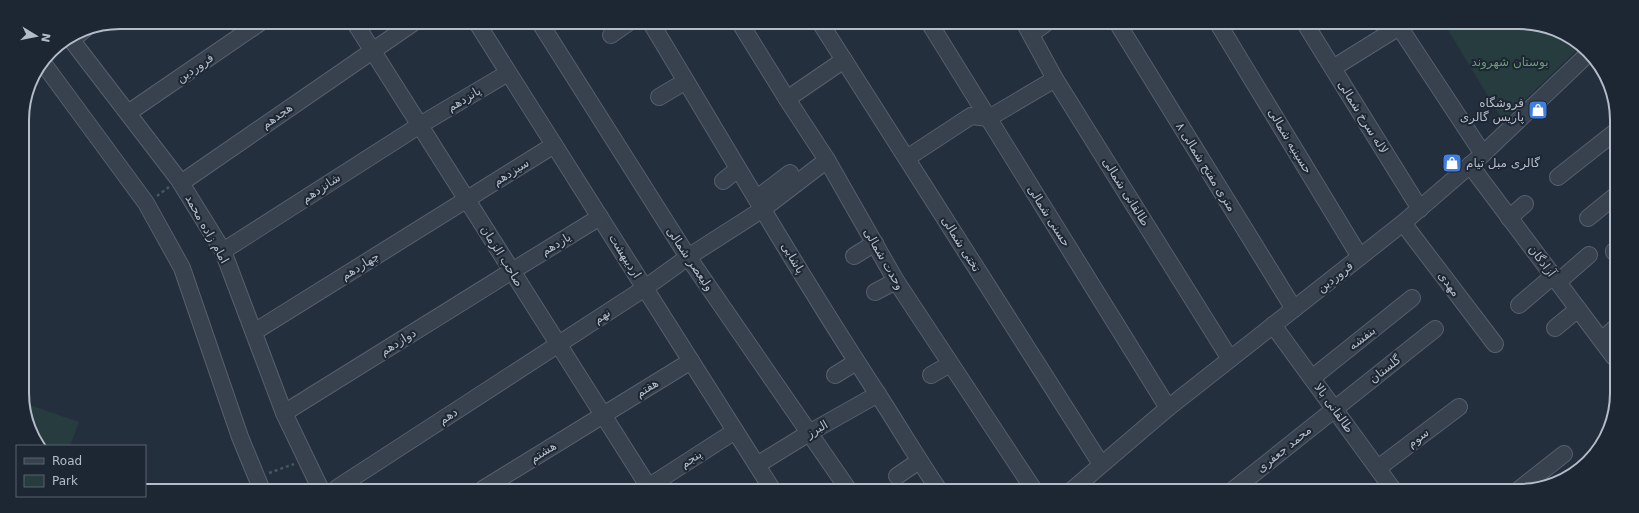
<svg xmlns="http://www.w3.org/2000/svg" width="1639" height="513" font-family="'DejaVu Sans','Noto Naskh Arabic',sans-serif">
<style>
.green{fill:#263c3f}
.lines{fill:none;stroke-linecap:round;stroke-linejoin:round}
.minor-casing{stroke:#565f6c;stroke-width:18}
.path{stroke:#44595c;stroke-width:2.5;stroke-dasharray:3 3;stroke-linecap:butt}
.minor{stroke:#38414e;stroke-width:16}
.labels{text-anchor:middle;stroke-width:4;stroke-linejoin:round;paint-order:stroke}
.park-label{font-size:12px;fill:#6b9a76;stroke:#1d2633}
.street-label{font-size:12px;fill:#b4bcc9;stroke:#1d2633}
.poi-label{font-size:12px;fill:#b4bcc9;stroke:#1d2633;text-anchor:end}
.rim{fill:none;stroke:#b4bcc9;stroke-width:2}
</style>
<rect width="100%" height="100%" fill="#242f3e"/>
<g class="green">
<polygon points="1445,25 1544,25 1580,47 1503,121"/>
<polygon points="24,403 79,422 70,446 41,446 24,412"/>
</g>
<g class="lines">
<g class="minor-casing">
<g id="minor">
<polyline points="355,23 650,489"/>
<polyline points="477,23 772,489"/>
<polyline points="540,23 688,257 848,489"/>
<path d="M651,23C726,147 798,272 877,393C898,425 917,458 939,490"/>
<polyline points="740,23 787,99 827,160 896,281 1034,490"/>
<polyline points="821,24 1101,464"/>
<polyline points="930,24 1168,408"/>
<polyline points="1025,24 1055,79 1230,359"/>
<polyline points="1118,24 1294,309"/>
<polyline points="1219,25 1360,257"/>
<polyline points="1306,25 1420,209"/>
<polyline points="1398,25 1483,154"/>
<polyline points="1031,34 1045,24"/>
<polyline points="611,35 628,23"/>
<polyline points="70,38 179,180 223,251 284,413 320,488"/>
<polyline points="72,40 85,29"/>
<polyline points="43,63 146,203 182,268 240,437 261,488"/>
<polyline points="1333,68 1399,27"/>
<polyline points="659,97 686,81"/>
<polyline points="787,99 844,60"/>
<polyline points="128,113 261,22"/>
<polyline points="907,158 971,116 989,118 1055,79"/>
<polyline points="1470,165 1614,357"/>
<polyline points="1558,177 1615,132"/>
<polyline points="723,181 738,169"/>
<polyline points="181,183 413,23"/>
<polyline points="757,198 790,173"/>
<polyline points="1509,218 1525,204"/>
<polyline points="1588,218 1615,196"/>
<polyline points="1403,223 1495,344"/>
<polyline points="223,251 420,125 508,73"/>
<polyline points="1614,252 1614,251"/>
<polyline points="854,256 875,243"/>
<polyline points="1558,282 1589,255"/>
<polyline points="875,292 896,281"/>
<polyline points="1519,305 1553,276"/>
<polyline points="1273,325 1394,491"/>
<polyline points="1555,328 1578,309"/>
<polyline points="254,332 554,145"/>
<polyline points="1602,340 1614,329"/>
<polyline points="835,375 856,362"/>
<polyline points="931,375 950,364"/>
<polyline points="1312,378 1412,298"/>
<polyline points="284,413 512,271 600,217"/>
<polyline points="757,465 809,433 878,394"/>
<polyline points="1378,468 1459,407"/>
<polyline points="897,476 919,461"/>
<polyline points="337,488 645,288 688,257 763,209 827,160"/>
<polyline points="483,489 691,361"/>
<polyline points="645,489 735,431"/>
<polyline points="1072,490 1168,408 1403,223 1483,154 1589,53"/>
<polyline points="1233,490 1435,329"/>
<polyline points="1517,491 1564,454"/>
</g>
</g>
<g class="path">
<polyline points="157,196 169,187"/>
<polyline points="269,473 294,464"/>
</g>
<use href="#minor" class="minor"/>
</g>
<defs>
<g id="shop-square" transform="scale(1)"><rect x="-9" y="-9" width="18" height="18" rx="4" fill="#3f7fe0" stroke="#1d2633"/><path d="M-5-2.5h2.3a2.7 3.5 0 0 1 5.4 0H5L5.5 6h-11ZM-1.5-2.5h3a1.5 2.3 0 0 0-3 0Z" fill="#fff"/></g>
</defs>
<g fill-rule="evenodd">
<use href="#shop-square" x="1538" y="110"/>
<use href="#shop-square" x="1452" y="163"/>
</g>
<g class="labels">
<g class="park-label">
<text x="1510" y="66">بوستان شهروند</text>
</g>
<g class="street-label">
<text transform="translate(195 68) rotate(-34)" y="4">فروردین</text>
<text transform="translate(464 99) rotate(-31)" y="4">پانزدهم</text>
<text transform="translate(277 116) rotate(-35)" y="4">هجدهم</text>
<text transform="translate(1363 117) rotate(58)" y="4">لاله سرخ شمالی</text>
<text transform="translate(1290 141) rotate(59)" y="4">حسینیه شمالی</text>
<text transform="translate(1206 167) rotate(58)" y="4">۸ متری مفتح شمالی</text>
<text transform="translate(511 172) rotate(-32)" y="4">سیزدهم</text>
<text transform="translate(321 188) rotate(-33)" y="4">شانزدهم</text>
<text transform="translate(1126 192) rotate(58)" y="4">طالقانی شمالی</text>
<text transform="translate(1049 216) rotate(58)" y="4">حسنی شمالی</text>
<text transform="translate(207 229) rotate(61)" y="4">امام زاده محمد</text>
<text transform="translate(556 244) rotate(-31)" y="4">یازدهم</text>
<text transform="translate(961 244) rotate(58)" y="4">تختی شمالی</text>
<text transform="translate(502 256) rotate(58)" y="4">صاحب الزمان</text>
<text transform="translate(625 256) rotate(58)" y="4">اردیبهشت</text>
<text transform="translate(793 258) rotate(59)" y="4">پاشایی</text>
<text transform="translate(690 259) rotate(56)" y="4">ولیعصر شمالی</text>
<text transform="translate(884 259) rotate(60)" y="4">وحدت شمالی</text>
<text transform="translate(1542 261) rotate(53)" y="4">آزادگان</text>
<text transform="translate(360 266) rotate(-32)" y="4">چهاردهم</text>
<text transform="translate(1335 277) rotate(-38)" y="4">فروردین</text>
<text transform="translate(1449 284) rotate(53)" y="4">مهدی</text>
<text transform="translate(602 316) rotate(-33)" y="4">نهم</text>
<text transform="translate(1362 338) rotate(-38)" y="4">بنفشه</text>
<text transform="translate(398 342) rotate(-32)" y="4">دوازدهم</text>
<text transform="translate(1385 369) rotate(-38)" y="4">گلستان</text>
<text transform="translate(647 388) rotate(-32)" y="4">هفتم</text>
<text transform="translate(1334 408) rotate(54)" y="4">طالقانی بالا</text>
<text transform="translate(448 416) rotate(-33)" y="4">دهم</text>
<text transform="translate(817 429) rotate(-30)" y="4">البرز</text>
<text transform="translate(1418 438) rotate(-37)" y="4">سوم</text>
<text transform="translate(1284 449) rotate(-39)" y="4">محمد جعفری</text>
<text transform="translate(543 452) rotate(-32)" y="4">هشتم</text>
<text transform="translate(691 459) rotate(-33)" y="4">پنجم</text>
</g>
<g class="poi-label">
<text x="1524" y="107">فروشگاه<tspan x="1524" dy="14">پاریس گالری</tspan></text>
<text x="1466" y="167" text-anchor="start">گالری مبل تیام</text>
</g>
</g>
<path d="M0 0H1639V513H0ZM120 29H1519A91 91 0 0 1 1610 120V393A91 91 0 0 1 1519 484H120A91 91 0 0 1 29 393V120A91 91 0 0 1 120 29Z" fill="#1d2633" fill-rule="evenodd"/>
<path class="rim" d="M120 29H1519A91 91 0 0 1 1610 120V393A91 91 0 0 1 1519 484H120A91 91 0 0 1 29 393V120A91 91 0 0 1 120 29Z"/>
<rect x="16" y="445" width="130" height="52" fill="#1d2633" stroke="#59626f"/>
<rect x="24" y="458" width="20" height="6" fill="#38414e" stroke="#59626f"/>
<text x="52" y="465" font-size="12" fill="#b4bcc9">Road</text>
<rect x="24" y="475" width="20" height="12" fill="#263c3f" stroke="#59626f"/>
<text x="52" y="485" font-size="12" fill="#b4bcc9">Park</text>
<g transform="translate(36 36) rotate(100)" stroke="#1d2633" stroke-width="3" paint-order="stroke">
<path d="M0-3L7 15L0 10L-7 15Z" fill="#b4bcc9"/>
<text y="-6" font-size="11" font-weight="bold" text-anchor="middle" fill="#b4bcc9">N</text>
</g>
</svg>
